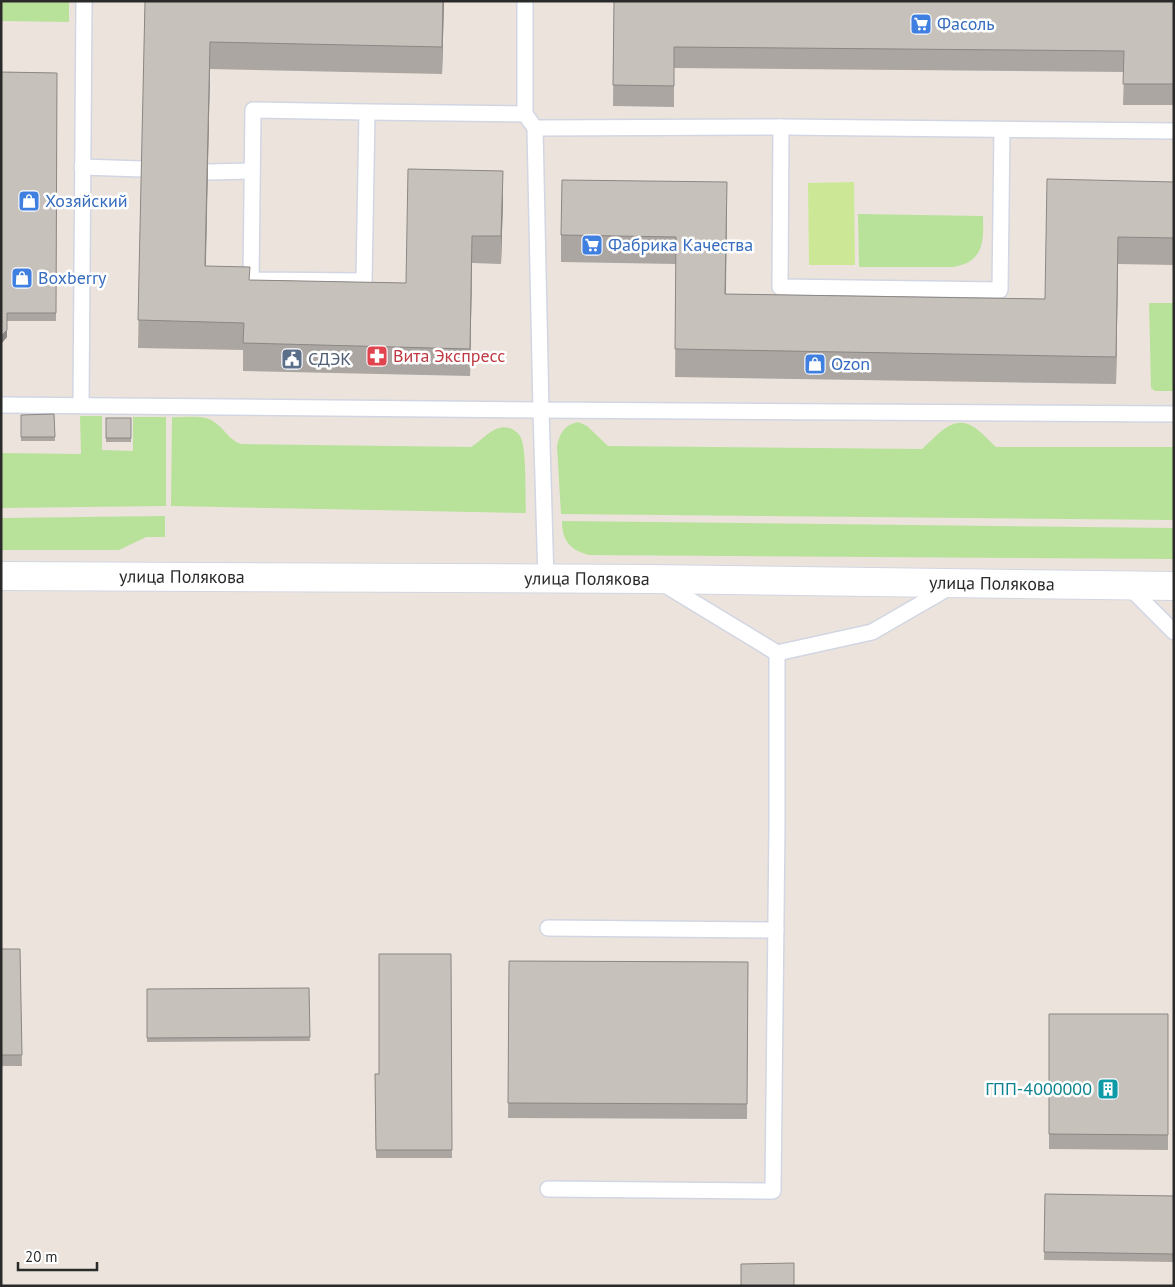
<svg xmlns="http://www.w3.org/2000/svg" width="1175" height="1287" font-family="'PT Sans',sans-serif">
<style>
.green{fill:#b8e19a}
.pitch{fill:#cce896}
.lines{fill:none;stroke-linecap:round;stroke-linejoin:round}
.service-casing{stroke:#d1d6e2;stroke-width:18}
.secondary-casing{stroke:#d1d6e2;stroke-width:30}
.service{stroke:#fff;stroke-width:15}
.secondary{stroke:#fff;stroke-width:28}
.wall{fill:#aba6a2}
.shaded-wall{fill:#8b8784}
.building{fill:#c7c1bc;stroke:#8b8784}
.labels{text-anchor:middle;stroke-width:5;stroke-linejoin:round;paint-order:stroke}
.shop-label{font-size:18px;fill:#366cbe;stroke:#fff;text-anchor:start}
.health-label{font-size:18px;fill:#be3a42;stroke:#fff;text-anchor:start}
.service-label{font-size:18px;fill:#4e5e75;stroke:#fff;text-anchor:start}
.street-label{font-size:18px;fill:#2a2a2a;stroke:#fff}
.culture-label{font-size:18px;fill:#0d838f;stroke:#fff;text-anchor:end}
</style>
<rect width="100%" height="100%" fill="#ece4dc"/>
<g class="green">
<polygon points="1,1 69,1 69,22 1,21"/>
<path d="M858,214L983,216C984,243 983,262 953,267H859Z"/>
<polygon points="1149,303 1174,303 1174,391 1155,391 1151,388"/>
<polygon points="80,416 102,416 102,450 133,451 133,417 166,417 166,506 1,508 1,453 81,454"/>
<path d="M172,417C184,418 204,414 214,422C225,429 229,440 241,444L471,447C479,442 487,433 496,429C505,425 515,428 520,436C527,447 525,497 526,513L171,506Z"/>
<path d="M578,422L587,426L608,446L922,449C935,438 952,414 972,426C981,431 988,440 996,447H1174V520L561,514L557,447C559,434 564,425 578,422Z"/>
<polygon points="165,516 165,537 146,537 119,550 1,550 1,518"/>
<path d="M562,521L1174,528V559L589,555C570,550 562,541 562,521Z"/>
</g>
<polygon class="pitch" points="854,182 855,265 809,265 808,183"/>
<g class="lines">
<g class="service-casing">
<g id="service">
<polyline points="525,1 525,114"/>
<polygon points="253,110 367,112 364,281 251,280"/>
<polyline points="367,112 525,114 535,128 541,410 1174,414"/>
<polyline points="781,127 780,287 1000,290 1002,130"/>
<polyline points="535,128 781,127 1174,131"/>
<polyline points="82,167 142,169"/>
<polyline points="207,172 252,171"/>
<polyline points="1,405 541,410 546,580"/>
<polyline points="81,405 84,1"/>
<polyline points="662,583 777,653 872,632 950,587"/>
<polyline points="1128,586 1174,632"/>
<polyline points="548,928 776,930"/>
<polyline points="548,1189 773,1191 777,825 777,653"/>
</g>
</g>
<g class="secondary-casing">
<g id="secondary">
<path id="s1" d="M1,576L649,579L1174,586"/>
</g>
</g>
<use href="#service" class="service"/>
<use href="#secondary" class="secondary"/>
</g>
<g class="wall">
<polygon points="145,1 444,1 442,74 210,69 206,266 250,280 406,283 503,199 501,264 472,263 470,376 243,371 243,350 138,348"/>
<polygon points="614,1 1174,1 1174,105 1123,105 1124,72 674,68 674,107 613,106"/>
<polygon points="1,72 57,73 56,321 7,321 7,337 1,344"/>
<polygon points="1174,182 1174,265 1118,264 1116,384 675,377 676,264 561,262 561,235 727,210 726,294 1045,299"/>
<polygon points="54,414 55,441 21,441 21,415"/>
<rect x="106" y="418" width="25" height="24"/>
<polygon points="1,949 20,949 22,1066 1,1066"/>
<polygon points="451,954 452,1158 376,1158 375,1074 379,1074"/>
<polygon points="509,961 748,962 747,1119 508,1118"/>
<polygon points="309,988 310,1041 147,1042 147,989"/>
<polygon points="1049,1014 1168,1014 1168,1150 1049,1149"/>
<polygon points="1045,1194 1174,1196 1174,1262 1044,1260"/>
</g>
<g class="shaded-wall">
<polygon points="443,1 444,1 442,74 442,47"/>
<polygon points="210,42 210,69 205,293 205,266"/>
<polygon points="503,171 503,199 501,264 501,236"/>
<polygon points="727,182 727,210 725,321 725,294"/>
<polygon points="472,236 472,263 470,376 470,349"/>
<polygon points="1118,237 1118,264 1116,384 1116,357"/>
<polygon points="7,313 7,337 1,344 1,336"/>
</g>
<g class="building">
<polygon points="145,1 443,1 442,47 210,42 205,266 250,267 249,280 406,283 408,169 503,171 501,236 472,236 470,349 243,343 244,323 138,320"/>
<polygon points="614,1 1174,1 1174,84 1123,84 1124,51 674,47 674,86 613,85"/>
<polygon points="1,72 57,73 56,313 7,313 7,330 1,336"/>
<polygon points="1047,179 1174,182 1174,238 1118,237 1116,357 675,349 676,237 561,235 562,180 727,182 725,294 1045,299"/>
<polygon points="54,414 55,437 21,437 21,415"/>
<rect x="106" y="418" width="25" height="20"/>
<polygon points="1,949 20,949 22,1055 1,1055"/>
<polygon points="379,954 451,954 452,1150 376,1150 375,1074 379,1074"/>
<polygon points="509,961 748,962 747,1104 508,1103"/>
<polygon points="309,988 310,1037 147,1038 147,989"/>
<polygon points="1049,1014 1168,1014 1168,1135 1049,1134"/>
<polygon points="1045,1194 1174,1196 1174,1254 1044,1252"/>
<polygon points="794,1263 794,1286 741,1286 741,1264"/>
</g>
<defs>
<g id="supermarket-square" transform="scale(1.125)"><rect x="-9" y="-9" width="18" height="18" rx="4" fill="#3f7fe0" stroke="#fff"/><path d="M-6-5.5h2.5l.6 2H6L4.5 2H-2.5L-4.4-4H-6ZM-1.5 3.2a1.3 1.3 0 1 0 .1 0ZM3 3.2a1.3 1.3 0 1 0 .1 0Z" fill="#fff"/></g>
<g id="shop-square" transform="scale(1.125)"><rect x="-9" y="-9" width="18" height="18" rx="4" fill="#3f7fe0" stroke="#fff"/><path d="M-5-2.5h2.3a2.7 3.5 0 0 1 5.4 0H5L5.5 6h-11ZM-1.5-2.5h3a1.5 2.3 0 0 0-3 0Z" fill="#fff"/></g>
<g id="pharmacy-square" transform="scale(1.125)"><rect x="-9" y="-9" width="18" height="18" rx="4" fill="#e0444e" stroke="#fff"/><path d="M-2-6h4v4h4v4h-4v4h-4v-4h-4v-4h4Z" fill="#fff"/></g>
<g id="civic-square" transform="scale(1.125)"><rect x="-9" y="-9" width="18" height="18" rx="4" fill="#5c6f8a" stroke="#fff"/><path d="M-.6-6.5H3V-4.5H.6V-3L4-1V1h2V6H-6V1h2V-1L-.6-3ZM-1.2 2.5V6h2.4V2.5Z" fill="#fff"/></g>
<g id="building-square" transform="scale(1.125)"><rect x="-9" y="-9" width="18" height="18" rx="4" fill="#0f9aa8" stroke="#fff"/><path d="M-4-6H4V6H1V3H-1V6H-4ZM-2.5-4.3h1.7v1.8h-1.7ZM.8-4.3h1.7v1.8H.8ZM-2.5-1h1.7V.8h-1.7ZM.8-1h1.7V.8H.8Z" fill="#fff"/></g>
</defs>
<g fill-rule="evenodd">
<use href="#supermarket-square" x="921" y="24"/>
<use href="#shop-square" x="29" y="201"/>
<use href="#supermarket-square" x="592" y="245"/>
<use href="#shop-square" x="22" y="278"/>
<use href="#pharmacy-square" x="377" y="356"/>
<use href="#civic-square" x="292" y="359"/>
<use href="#shop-square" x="815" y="364"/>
<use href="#building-square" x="1108" y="1089"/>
</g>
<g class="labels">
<g class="shop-label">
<text x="937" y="30">Фасоль</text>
<text x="45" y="207">Хозяйский</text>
<text x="608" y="251">Фабрика Качества</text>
<text x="38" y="284">Boxberry</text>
<text x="831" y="370">Ozon</text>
</g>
<g class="health-label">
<text x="393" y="362">Вита Экспресс</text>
</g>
<g class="service-label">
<text x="308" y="365">СДЭК</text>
</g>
<g class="street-label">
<text dy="6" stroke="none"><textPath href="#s1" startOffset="181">улица Полякова</textPath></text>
<text dy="6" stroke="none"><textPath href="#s1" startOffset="586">улица Полякова</textPath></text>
<text dy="6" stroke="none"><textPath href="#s1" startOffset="991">улица Полякова</textPath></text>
</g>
<g class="culture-label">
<text x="1092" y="1095">ГПП-4000000</text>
</g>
</g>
<rect width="1175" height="1287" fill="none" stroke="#2a2a2a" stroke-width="5"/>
<path d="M18 1262v8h79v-8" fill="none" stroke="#2a2a2a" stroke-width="2.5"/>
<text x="25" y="1262" font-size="15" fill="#2a2a2a" stroke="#ffffff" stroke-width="4" paint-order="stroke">20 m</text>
</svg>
